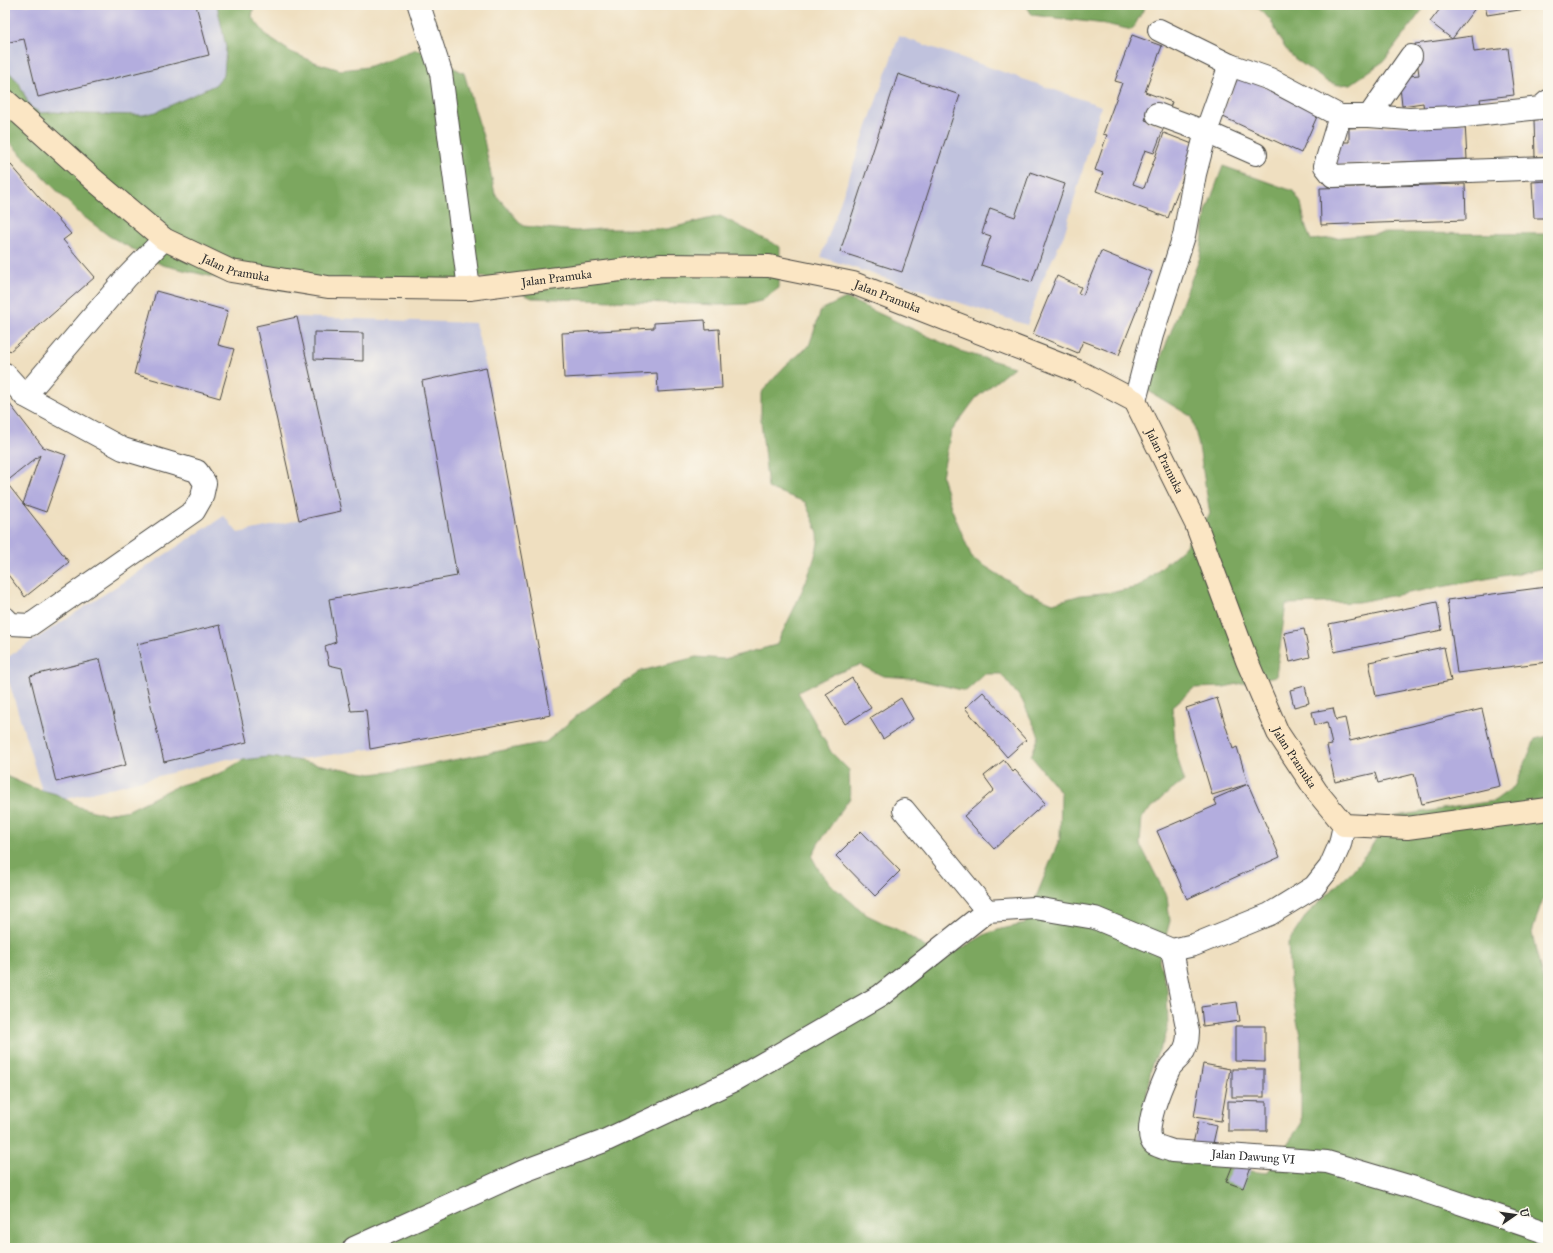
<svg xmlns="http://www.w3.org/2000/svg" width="1553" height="1253" font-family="'IM FELL Great Primer',serif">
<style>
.industrial{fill:#c0c2dd}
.forest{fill:#7ca75f;stroke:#546945;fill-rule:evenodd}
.building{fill:#b3adde}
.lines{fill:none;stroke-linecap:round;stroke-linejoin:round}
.minor-casing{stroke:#484641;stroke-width:24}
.secondary-casing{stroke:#484641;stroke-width:24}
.minor{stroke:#fff;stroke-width:22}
.secondary{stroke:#fbe6c4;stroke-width:22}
.labels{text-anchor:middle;stroke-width:3.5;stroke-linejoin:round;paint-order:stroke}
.street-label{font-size:12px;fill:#2b2b2b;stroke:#fbf7ec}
</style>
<rect width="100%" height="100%" fill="#fbf7ec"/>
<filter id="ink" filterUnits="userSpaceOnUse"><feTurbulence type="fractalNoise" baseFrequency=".025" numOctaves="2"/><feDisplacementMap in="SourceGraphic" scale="8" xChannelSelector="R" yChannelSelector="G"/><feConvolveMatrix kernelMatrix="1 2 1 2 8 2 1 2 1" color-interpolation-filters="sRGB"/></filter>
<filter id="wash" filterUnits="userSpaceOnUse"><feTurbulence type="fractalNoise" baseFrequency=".012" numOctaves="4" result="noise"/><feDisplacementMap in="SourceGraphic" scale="16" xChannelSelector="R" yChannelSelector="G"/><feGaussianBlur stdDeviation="0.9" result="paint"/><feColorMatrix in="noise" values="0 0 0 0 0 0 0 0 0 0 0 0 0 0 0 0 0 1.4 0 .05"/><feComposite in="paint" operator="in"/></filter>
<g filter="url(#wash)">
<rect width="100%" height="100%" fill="#efdfc0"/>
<g class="industrial">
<polygon points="5,5 217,5 226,47 224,75 215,85 156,112 143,115 81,114 54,112 41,113 30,107 19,83 5,74"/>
<polygon points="899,36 1101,106 1064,235 1041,283 1027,325 821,257"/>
<polygon points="297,317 475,323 486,367 551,715 370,749 295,760 227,759 46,804 5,669 5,659 224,516 238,533 340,511"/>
<polygon points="1548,913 1548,1017 1546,993 1546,916"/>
</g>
<g class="forest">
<polygon points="217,5 254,5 252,17 268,37 291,52 317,63 341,70 367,67 416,49 464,73 484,140 495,194 523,226 576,231 601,229 667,229 720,216 780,247 779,288 761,301 748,304 719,305 532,298 483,277 337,295 252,286 162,265 109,236 79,213 5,138 5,71 10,73 19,83 30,107 41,113 54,112 81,114 143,115 156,112 215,85 224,75 226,47"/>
<polygon points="1026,5 1146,5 1132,30 1105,24 1032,15"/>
<polygon points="1254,5 1426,5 1384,61 1351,84 1338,85 1326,81 1294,58 1285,48 1271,21 1263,12"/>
<path d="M1223,166L1293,191L1301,203L1306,228L1311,240L1385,233L1548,234V567L1530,571L1358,602L1286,604L1276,676L1224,687L1194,688L1172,707L1176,752L1184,781L1164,796L1142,817L1140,844L1167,897L1170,921L1159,960L1167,988L1168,1028L1164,1041L1152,1064L1147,1091V1104L1168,1143L1201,1162L1241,1170L1267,1173L1301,1124V1041L1290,983L1288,943L1307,914L1353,870L1369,850L1390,817L1494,801L1516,785L1535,739L1548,736V887L1540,907L1532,933L1546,993L1548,1017V1248H5V767L6,776L31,787L56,794L79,807L104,814L129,810L177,786L221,773L243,760L268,757L295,760L371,774L397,771L546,742L579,714L641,671L696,657L724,659L776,645C787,624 822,554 818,534C815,523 809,512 805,502L768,488L761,421V393L785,366L809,346L821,310L846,298L960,351L1014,367L976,398L951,432L942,476L951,507L972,558L1023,590L1053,603L1081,595L1114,592L1138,587L1183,549L1210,514L1199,447L1192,417L1145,389L1158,365L1200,257L1206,212ZM860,665L883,676L911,678L966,691L985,674H1001L1022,700L1039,736L1031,756L1061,793L1060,838L1025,924L1001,929L986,934L943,959L904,933L867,915L836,889L827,880L819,870L812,857L818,844L850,798L849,770L831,752L798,692L834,674Z"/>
</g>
<g id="blocks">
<g class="building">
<polygon points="5,5 196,5 209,55 38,97 24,39 5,43"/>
<polygon points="1443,5 1474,5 1476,7 1452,39 1430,22"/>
<polygon points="1485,5 1525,5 1526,9 1487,15"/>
<polygon points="1132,35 1162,46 1145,92 1172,102 1168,113 1151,105 1145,120 1164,127 1154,153 1145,150 1133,184 1144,188 1164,133 1195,145 1168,218 1096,191 1103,173 1095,170 1107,135 1103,134 1122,83 1115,81"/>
<polygon points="1472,36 1474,52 1508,48 1514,95 1480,99 1481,105 1424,112 1423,103 1402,106 1399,77 1419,75 1415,44"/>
<polygon points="898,74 960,95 902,272 840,252"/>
<polygon points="1239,75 1319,112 1301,153 1221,116"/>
<polygon points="1548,119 1548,156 1535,157 1534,120"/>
<polygon points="1465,123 1467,159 1337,165 1336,142 1349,142 1349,128"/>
<polygon points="5,158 71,234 63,240 95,277 10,351 5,346"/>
<polygon points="1030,172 1065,184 1032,282 981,265 991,236 982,233 990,208 1015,217"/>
<polygon points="1548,181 1548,218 1534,218 1532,182"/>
<polygon points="1465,184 1466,220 1321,225 1320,188"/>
<polygon points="1101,251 1152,272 1119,355 1083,341 1078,353 1033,334 1057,276 1081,287 1078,293 1083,295"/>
<polygon points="156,291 228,311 218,345 234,349 220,398 134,374"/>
<polygon points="297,317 341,511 299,520 256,326"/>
<polygon points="705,320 706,330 719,329 722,388 658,392 657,373 564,378 562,333 654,328 654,323"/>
<polygon points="314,332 363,333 363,361 314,359"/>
<polygon points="486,367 551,715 370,749 366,710 351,711 342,668 329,665 325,646 336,642 329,599 457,576 422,381"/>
<polygon points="9,403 43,447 66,455 46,512 23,504 40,455 6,482 69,562 25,597 5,571 5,406"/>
<polygon points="1546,587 1548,602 1548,662 1457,673 1447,600"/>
<polygon points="1437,602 1442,630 1334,652 1329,624"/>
<polygon points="220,625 247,742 164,762 137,644"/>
<polygon points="1304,629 1310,657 1290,662 1284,633"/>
<polygon points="1444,647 1451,681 1376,696 1369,662"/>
<polygon points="100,659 126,765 56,782 30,676"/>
<polygon points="852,678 871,708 845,724 826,694"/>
<polygon points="1305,686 1309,703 1294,707 1290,690"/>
<polygon points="983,692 1026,740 1007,757 965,708"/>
<polygon points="901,698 913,719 883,739 870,718"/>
<polygon points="1217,698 1233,749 1237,747 1248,784 1212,795 1186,708"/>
<polygon points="1333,708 1336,720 1345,718 1350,741 1482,709 1500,786 1422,804 1414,774 1378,783 1375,773 1335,782 1327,746 1332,745 1327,722 1315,725 1312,712"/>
<polygon points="1004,760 1013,772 1015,770 1045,803 994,849 964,816 994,790 984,776"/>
<polygon points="1248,784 1280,857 1187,899 1157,831 1217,805 1214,799"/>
<polygon points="861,831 900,871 875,896 836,856"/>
<polygon points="1237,1002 1240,1021 1203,1026 1201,1007"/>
<polygon points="1235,1026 1265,1026 1265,1062 1235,1061"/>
<polygon points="1203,1064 1230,1069 1221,1121 1194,1117"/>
<rect x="1232" y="1069" width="32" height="28"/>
<polygon points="1228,1101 1267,1102 1267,1131 1228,1131"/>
<polygon points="1198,1122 1217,1126 1211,1152 1192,1148"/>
<polygon points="1236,1157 1252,1164 1243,1188 1226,1182"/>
</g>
</g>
</g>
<g filter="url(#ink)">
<use href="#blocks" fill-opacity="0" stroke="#484641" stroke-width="1"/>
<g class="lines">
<g class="minor-casing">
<g id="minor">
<polyline points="419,5 441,73 469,289"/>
<polyline points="1159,30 1230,65"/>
<polyline points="1157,114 1206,132 1256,154"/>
<polyline points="1340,116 1325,166 1333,176 1548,168"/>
<polyline points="1369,116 1411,56"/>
<polyline points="5,374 25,396"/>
<polyline points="1135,401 1152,335 1184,236 1195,174 1206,132 1230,65 1270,79 1340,116 1369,116 1409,119 1456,117 1540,108 1548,101"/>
<polyline points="5,618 11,624 30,625 194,511 202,497 205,483 197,471 123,449 25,396 126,278 164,239"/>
<polyline points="904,810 987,911"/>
<path id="s1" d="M1172,950L1188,1032C1188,1040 1187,1048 1181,1055C1178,1060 1172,1063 1169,1069C1163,1082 1140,1133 1154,1144C1159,1147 1167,1149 1172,1151L1327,1162L1415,1188L1548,1233"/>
<polyline points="354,1248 524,1171 602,1142 733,1081 880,996 987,911 1035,908 1095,918 1172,950 1194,945 1270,914 1314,887 1330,867 1340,844 1344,825"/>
</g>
</g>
<g class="secondary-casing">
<g id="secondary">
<path id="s2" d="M5,100L94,180L164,239L231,271L328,287L469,289L661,265L769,266L853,283L1080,372L1135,401L1196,524L1247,661L1278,733L1317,792L1344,825L1407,828L1548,809"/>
</g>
</g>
<use href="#minor" class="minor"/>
<use href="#secondary" class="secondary"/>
</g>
</g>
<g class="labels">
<g class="street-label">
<text dy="4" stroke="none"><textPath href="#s2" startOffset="289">Jalan Pramuka</textPath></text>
<text dy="4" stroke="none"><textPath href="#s2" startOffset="613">Jalan Pramuka</textPath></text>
<text dy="4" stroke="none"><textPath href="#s2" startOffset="949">Jalan Pramuka</textPath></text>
<text dy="4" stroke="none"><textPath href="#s2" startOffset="1285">Jalan Pramuka</textPath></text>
<text dy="4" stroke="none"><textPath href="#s2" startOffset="1609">Jalan Pramuka</textPath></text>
<text dy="4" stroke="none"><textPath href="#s1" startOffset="307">Jalan Dawung VI</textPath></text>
</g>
</g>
<rect width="1553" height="1253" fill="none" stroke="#fbf7ec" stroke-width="20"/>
<g transform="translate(1515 1215) rotate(77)" stroke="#fbf7ec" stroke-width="3" paint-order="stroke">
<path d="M0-3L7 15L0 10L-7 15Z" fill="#2b2b2b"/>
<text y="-6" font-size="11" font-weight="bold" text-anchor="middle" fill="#2b2b2b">U</text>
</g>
</svg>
